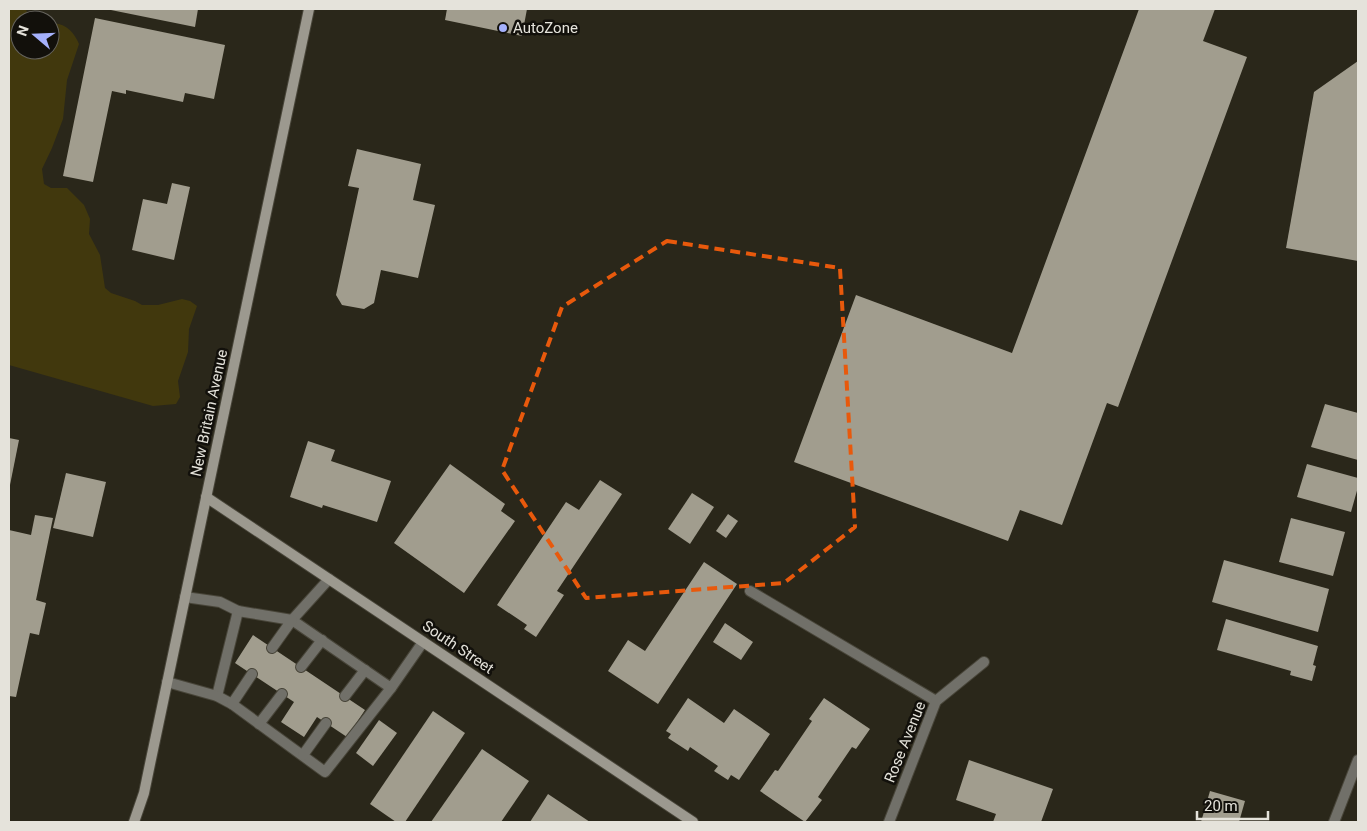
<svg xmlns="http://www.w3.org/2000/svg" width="1367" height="831" font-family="Roboto,sans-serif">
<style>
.green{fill:#41380d}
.building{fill:#a19d8e}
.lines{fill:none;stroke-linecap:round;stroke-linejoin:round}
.lane-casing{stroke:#484539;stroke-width:12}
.street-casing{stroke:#484539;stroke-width:12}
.secondary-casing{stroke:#484539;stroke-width:12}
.lane{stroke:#717069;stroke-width:10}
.street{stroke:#717069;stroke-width:10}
.secondary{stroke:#9c998f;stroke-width:10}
.marked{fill:none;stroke:#e8590c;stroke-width:4;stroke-dasharray:10 6;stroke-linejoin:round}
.poi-dot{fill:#a5b1fc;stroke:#12100b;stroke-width:2}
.labels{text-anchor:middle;stroke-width:5;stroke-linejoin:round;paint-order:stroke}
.poi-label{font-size:15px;fill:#e5e3db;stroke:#12100b;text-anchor:start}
.street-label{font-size:15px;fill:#e5e3db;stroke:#12100b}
</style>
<rect width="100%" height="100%" fill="#2a271a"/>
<path class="green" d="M9,9H26L28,16L33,20H20V50H50V24C64,21 74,32 79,44L67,80L63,119L52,148L42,169L44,184L51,188H67L84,205L90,219L89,234L100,255L105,288L111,293L135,301L142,305H158L182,299L190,301L197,306L189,329L188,352L178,381L180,397L176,404L153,406L9,365Z"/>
<g class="building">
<polygon points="106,9 198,9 195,27"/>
<polygon points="447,9 527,9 522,36 445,20"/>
<polygon points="1139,9 1215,9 1203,41 1247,57 1118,407 1107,403 1062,525 1020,510 1008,541 794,462 856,295 1012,353"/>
<polygon points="95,18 225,45 214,99 185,93 183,102 126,90 126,94 112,91 93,182 63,176"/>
<polygon points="1358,61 1358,261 1286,248 1314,92"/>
<polygon points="357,149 421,164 413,200 435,205 418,278 381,270 374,303 364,309 342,305 336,295 359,188 348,186"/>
<polygon points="172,183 190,187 174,260 132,250 143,199 167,204"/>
<polygon points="1325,404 1358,413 1358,460 1311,447"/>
<polygon points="9,438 19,440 10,485 9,485"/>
<polygon points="308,441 335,450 331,461 391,481 377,522 323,505 322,508 290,497"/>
<polygon points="450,464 505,504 501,511 515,521 464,593 394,543"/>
<polygon points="1307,464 1358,478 1358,487 1351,512 1297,497"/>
<polygon points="66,473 106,482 93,537 53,528"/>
<polygon points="600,480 622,494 557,591 564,595 536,637 524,629 527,625 497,605 566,502 579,510"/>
<polygon points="692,493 714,507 690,544 668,529"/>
<polygon points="728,514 738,521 726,538 716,531"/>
<polygon points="35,515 53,518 36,600 46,603 39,635 30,633 16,697 9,696 9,530 31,535"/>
<polygon points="1291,518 1345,532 1333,576 1279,562"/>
<polygon points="1224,560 1329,589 1318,632 1212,602"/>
<polygon points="704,562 737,584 658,704 608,671 628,640 645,651"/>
<polygon points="1226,619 1318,646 1313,665 1316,666 1312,681 1290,675 1291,671 1217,650"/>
<polygon points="725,623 753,642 741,660 713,642"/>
<polygon points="253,635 365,710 347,737 317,717 304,737 281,722 294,702 235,663"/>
<polygon points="688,698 724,723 734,709 770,734 739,780 731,775 728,780 714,771 718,766 690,747 688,751 668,738 671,734 666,731"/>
<polygon points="824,698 870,729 856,749 852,747 818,797 822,800 805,822 760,791 775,770 778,771 812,721 809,719"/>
<polygon points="433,711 465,733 405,822 396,822 370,804"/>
<polygon points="379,720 397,733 373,766 356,753"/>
<polygon points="482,749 529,781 501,822 431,822"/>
<polygon points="969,760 1053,789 1041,822 993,822 996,814 956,800"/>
<polygon points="1210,791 1245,801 1239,822 1201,822"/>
<polygon points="548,794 590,822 530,822"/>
</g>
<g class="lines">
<g class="lane-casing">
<g id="lane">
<polyline points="329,579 292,620 391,688 423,642"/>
<polyline points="750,591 936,701"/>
<polyline points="185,597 220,602 238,611 217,696"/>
<polyline points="238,611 292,620 272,648"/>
<polyline points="301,667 322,640"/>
<polyline points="167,682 217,696 232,704 325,772 391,688"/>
<polyline points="345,696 365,670"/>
<polyline points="232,704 252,674"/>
<polyline points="259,724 282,694"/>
<polyline points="303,755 326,723"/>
</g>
</g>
<g class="street-casing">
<g id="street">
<polyline points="889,822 936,701 984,662"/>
<polyline points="1334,822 1358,760"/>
</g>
</g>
<g class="secondary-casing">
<g id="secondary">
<polyline points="206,497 693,822"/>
<polyline points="134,822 144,793 150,764 309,9"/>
</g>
</g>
<use href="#lane" class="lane"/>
<use href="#street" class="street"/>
<use href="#secondary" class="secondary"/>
</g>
<path class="marked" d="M667,241L840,268L855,527L784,583L586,598L502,470L562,307Z"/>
<circle class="poi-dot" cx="503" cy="28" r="5"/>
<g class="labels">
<g class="poi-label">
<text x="513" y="33">AutoZone</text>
</g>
<g class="street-label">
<text transform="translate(209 413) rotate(-78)" y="5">New Britain Avenue</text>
<text transform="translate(458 647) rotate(34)" y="5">South Street</text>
<text transform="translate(905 742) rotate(-68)" y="5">Rose Avenue</text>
</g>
</g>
<rect width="1367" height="831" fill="none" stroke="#e5e3db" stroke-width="20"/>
<g transform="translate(35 35) rotate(289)"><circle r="24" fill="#12100b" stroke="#66645e"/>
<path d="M0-4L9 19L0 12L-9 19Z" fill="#a5b1fc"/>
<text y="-8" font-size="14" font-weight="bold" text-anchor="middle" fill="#e5e3db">N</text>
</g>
<path d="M1197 811v8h71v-8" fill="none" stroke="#e5e3db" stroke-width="2.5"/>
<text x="1204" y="811" font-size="15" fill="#e5e3db" stroke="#12100b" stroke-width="4" paint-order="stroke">20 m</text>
</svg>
